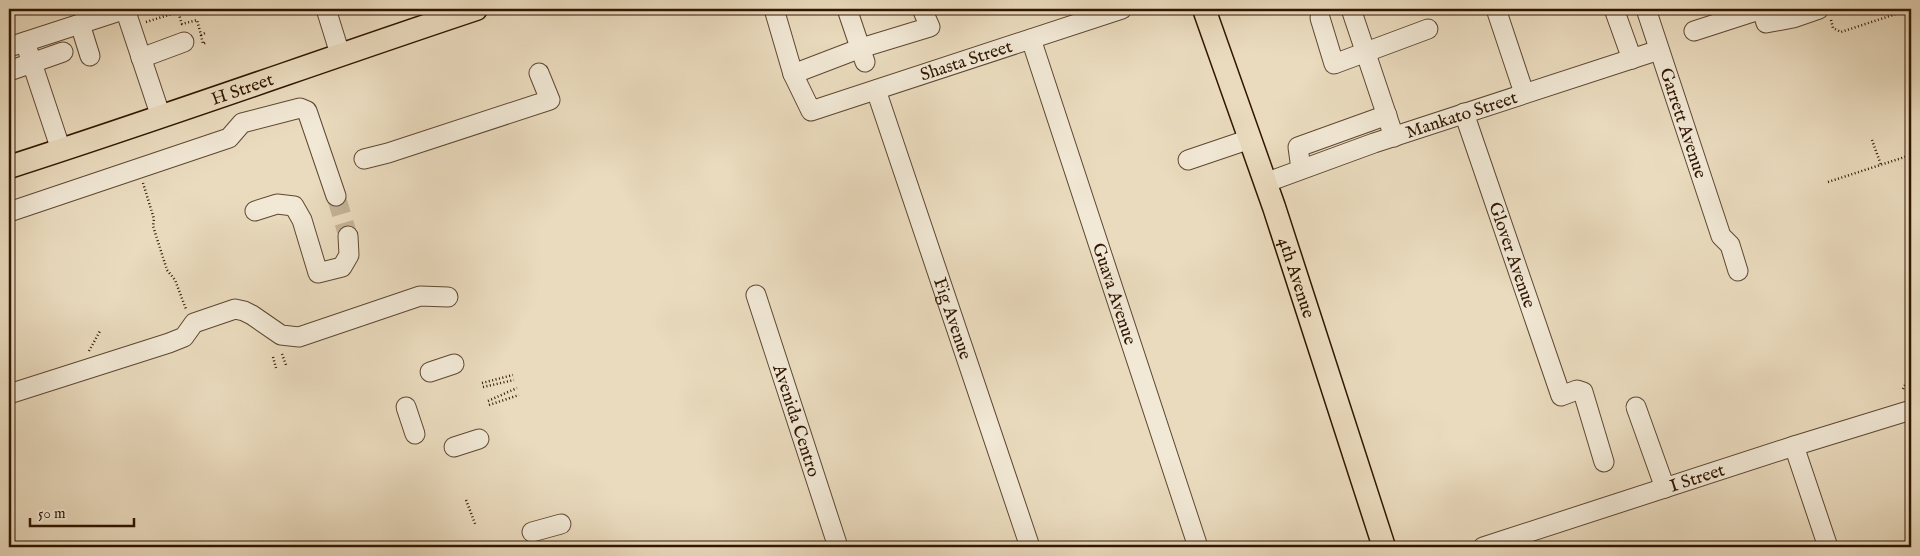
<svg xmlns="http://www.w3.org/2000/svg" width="1920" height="556" font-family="'IM FELL English',serif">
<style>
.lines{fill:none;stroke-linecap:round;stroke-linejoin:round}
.minor-tunnel{stroke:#c5b498;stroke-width:19;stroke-dasharray:19 9;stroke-linecap:butt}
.minor-casing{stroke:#5e4731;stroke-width:21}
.major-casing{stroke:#301602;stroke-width:25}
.path{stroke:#301602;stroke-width:2.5;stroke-dasharray:1 2.5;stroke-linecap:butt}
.minor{stroke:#f1e8d5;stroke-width:19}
.major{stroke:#eadbbe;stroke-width:22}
.labels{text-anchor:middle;stroke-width:4;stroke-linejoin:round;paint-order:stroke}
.street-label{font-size:18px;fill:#301602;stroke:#f1e8d5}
</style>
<rect width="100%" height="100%" fill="#eadbbe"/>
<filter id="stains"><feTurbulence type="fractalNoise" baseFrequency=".004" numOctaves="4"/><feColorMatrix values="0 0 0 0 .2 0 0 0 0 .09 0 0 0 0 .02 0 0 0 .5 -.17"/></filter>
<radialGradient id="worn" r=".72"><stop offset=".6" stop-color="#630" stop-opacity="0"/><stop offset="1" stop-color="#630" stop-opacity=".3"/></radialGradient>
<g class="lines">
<polyline class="minor-tunnel" points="336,196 348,236"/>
<g class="minor-casing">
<g id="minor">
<polyline points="125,9 161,117"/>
<polyline points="326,9 340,54"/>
<path id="s1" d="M774,9L793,74L811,111L1122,9"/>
<polyline points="847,9 865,62"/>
<polyline points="1351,9 1394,137"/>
<polyline points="1496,9 1524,93"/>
<polyline points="1614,9 1632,59"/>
<path id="s2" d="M1646,9L1721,236L1730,245L1738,271"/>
<polyline points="1320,18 1334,64 1428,29"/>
<polyline points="80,24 90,56"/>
<polyline points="1694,31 1762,9 1766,23 1793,18 1819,9"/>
<path id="s3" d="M1031,39L1198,547"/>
<polyline points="25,42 61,150"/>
<polyline points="9,47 126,9"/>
<polyline points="141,58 184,42"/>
<polyline points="9,71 63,52"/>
<polyline points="793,74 861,48 930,27 922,9"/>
<path id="s4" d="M876,90L1030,547"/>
<path id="s5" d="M1464,113L1561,396L1577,390L1583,392L1604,462"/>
<polyline points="364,159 388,153 550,100 539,73"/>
<polyline points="1188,160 1250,139"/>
<polyline points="1301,169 1298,147 1387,115"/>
<path id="s6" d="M1265,183L1374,143L1659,50"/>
<polyline points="255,211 277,204 294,206 302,220 318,273 342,267 349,255 348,236"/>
<polyline points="9,212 229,138 242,123 300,108 307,111 336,196"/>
<path id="s7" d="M756,295L838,547"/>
<polyline points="430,372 454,364"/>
<polyline points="9,394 169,343 184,337 194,323 235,309 244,311 252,315 281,335 299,337 420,296 448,297"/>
<polyline points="406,407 415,434"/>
<polyline points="1636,407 1665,488"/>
<polyline points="1794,446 1828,547"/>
<polyline points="454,447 479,439"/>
<polyline points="532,532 561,524"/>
<path id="s8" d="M1483,547L1794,446L1911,410"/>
</g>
</g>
<g class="major-casing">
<g id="major">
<path id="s9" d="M1204,9L1274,207L1384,547"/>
<path id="s10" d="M9,167C165,117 320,61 476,9"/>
</g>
</g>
<g class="path">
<polyline points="1831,20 1833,28 1841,32 1911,9"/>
<polyline points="146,22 178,12 182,24 197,20 201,35 205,33"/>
<polyline points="201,35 203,44 207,42"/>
<polyline points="1872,140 1881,165"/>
<polyline points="1828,182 1911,155"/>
<polyline points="143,183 154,219 153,226 167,270 175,280 186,309"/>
<polyline points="89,351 100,331"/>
<polyline points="282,354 286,365"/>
<polyline points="273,357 276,368"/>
<polyline points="482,383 513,375"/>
<polyline points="483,387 514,380"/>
<polyline points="1903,389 1908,379 1911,378"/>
<polyline points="488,401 517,388"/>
<polyline points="489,405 519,395"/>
<polyline points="466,500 476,526"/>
</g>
<use href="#minor" class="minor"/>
<use href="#major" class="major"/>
</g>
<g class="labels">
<g class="street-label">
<text dy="6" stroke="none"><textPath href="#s1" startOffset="272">Shasta Street</textPath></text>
<text dy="6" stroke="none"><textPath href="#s10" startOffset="246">H Street</textPath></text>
<text dy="6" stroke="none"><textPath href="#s6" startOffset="208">Mankato Street</textPath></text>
<text dy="6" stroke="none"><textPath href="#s2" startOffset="120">Garrett Avenue</textPath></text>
<text dy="6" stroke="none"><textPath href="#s5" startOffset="150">Glover Avenue</textPath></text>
<text dy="6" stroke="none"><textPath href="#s9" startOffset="284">4th Avenue</textPath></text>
<text dy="6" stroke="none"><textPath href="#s3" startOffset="268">Guava Avenue</textPath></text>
<text dy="6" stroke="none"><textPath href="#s4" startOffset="241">Fig Avenue</textPath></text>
<text dy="6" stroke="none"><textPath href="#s7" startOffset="132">Avenida Centro</textPath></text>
<text dy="6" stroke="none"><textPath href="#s8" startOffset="225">I Street</textPath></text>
</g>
</g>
<rect width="1920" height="556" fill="none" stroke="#eadbbe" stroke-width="30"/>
<rect x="10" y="10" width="1900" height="536" fill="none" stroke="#301602" stroke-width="2.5"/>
<rect x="15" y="15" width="1890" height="526" fill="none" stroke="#301602"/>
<path d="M30 518v8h104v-8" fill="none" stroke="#301602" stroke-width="2.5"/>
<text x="38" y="518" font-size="15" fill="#301602" stroke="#f1e8d5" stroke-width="4" paint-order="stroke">50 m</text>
<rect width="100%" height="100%" filter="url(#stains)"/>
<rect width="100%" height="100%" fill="url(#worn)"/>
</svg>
